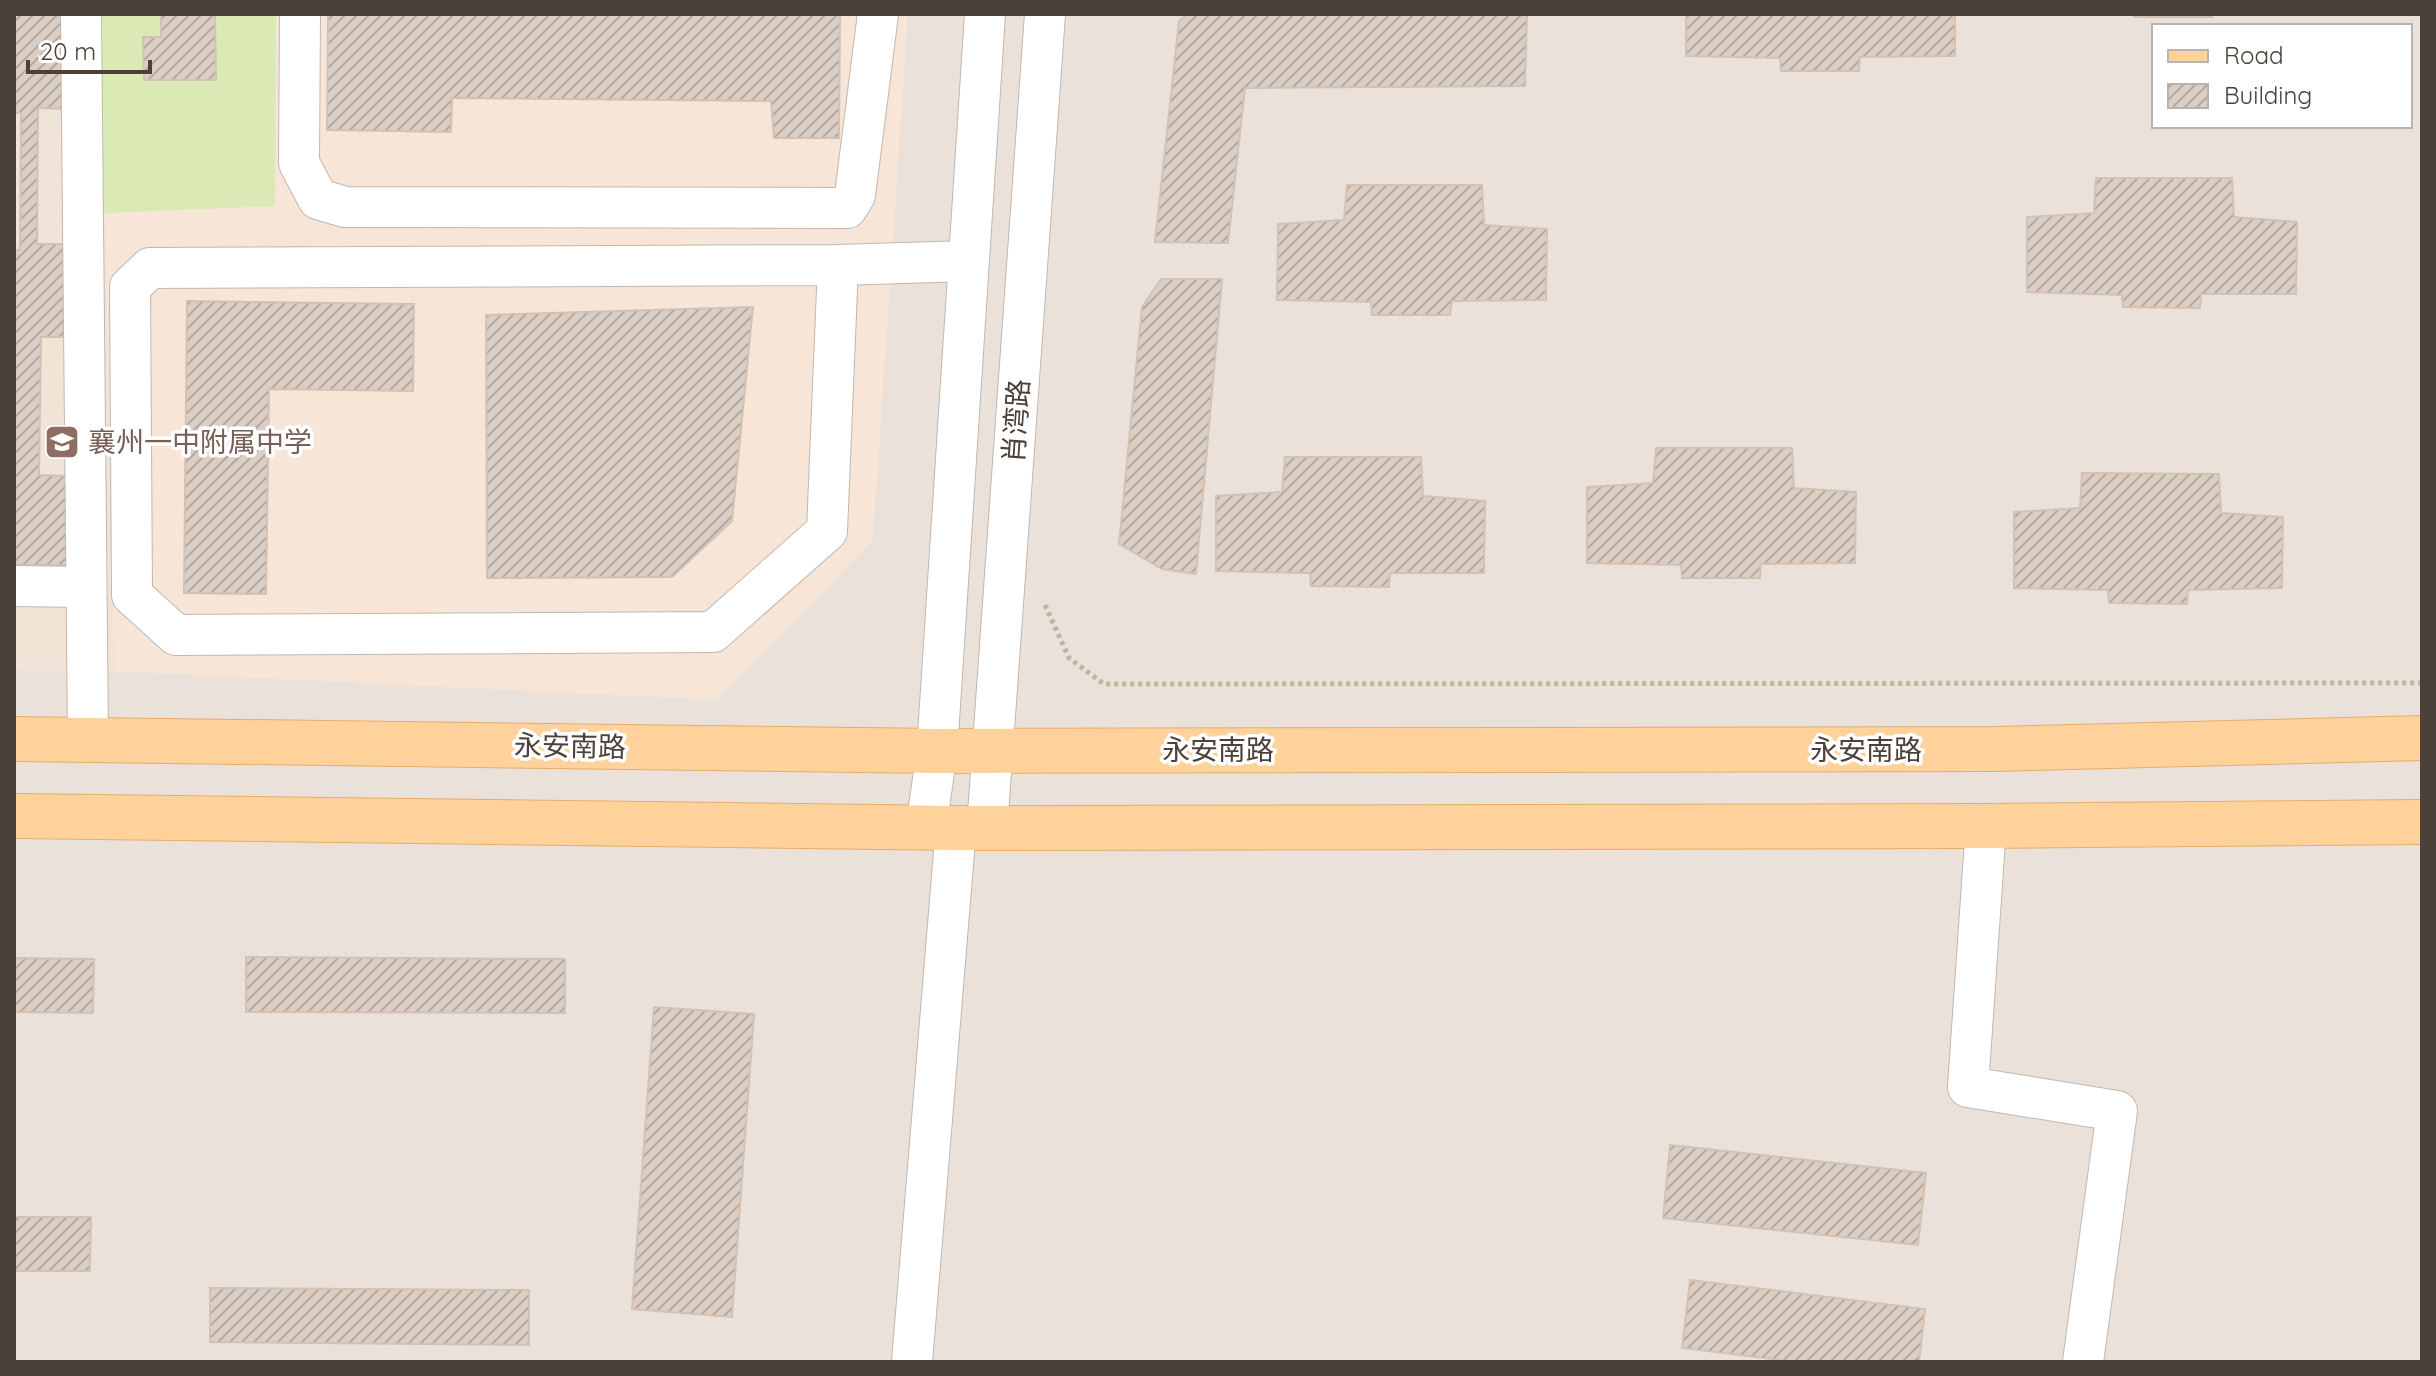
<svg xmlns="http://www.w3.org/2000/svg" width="2436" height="1376" font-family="Quicksand,'Noto Sans SC',sans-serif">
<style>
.residential{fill:#eae2da;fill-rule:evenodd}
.commercial{fill:#f7e5d7}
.education{fill:#efe4d6}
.grass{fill:#dbeab4}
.building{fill:url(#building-hatch);stroke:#d3c2b4;stroke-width:2}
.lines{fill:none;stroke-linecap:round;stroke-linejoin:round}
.minor-casing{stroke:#c2b7ae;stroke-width:42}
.major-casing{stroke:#e7ac69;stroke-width:46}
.path{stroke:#c4b19e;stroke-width:5;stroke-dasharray:4 4;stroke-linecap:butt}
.minor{stroke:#fff;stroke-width:40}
.major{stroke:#ffd29c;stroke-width:44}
.labels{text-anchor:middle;stroke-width:7;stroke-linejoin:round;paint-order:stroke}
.street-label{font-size:28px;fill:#4b4139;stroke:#fff}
.education-label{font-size:28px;fill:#785e54;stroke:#fff;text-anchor:start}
</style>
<defs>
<pattern id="building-hatch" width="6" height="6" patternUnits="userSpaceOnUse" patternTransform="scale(2)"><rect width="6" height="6" fill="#dbcec4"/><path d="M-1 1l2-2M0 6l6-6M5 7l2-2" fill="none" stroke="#b4a9a0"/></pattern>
</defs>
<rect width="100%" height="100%" fill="#f6f1ec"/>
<path class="residential" d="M14,14H2422V1362H14ZM2154,26H2410V126H2154Z"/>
<polygon class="commercial" points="276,14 908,14 873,541 717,700 114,671 105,213 275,206"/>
<polygon class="education" points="14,14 97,14 105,213 114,671 14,670"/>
<polygon class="grass" points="97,14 276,14 275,206 105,213"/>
<g class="building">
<polygon points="14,14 65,14 65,109 38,108 37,244 76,244 75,337 41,337 39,475 69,476 69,565 14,565 14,250 20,250 21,113 14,113"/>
<polygon points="161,14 215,14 216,80 144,80 143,37 161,37"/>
<polygon points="328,14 840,14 839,138 774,138 771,101 452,98 451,132 327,130"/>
<polygon points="1187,14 1527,14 1525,86 1245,88 1228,243 1155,242 1179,21"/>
<polygon points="1686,14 1955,14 1955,56 1860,57 1859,71 1781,71 1780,58 1686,56"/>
<polygon points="2134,14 2213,14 2212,17 2134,17"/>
<polygon points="2096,178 2232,178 2234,217 2297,222 2296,294 2201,294 2200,308 2123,307 2122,295 2027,292 2027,217 2094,213"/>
<polygon points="1347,185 1482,185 1484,225 1547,229 1546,300 1452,301 1450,315 1372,315 1371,302 1277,300 1278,224 1344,220"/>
<polygon points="1161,279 1222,279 1196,574 1162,569 1119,544 1142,307"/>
<polygon points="187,301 414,304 413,391 269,389 266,594 184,593"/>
<polygon points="753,307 732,521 672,577 487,578 486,315"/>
<polygon points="1656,448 1792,448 1794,488 1856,492 1855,563 1761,564 1760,578 1682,578 1681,565 1587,563 1587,487 1653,483"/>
<polygon points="1285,457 1421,457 1423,496 1485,501 1484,573 1390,573 1389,587 1311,586 1310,573 1216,571 1216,496 1282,492"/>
<polygon points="2082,473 2219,474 2221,513 2283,517 2282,588 2188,590 2187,604 2109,603 2108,590 2014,588 2014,512 2080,508"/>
<polygon points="246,957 565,959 565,1013 246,1012"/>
<polygon points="14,958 94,959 93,1013 14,1012"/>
<polygon points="654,1007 754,1014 732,1317 632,1309"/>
<polygon points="1670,1145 1926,1173 1918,1245 1663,1218"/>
<polygon points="14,1217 91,1217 90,1271 14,1271"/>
<polygon points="1690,1280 1925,1309 1919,1362 1796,1362 1682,1348"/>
<polygon points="210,1288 529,1290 529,1345 210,1342"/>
</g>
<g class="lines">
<g class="minor-casing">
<g id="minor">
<polyline points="81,14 88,740"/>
<polyline points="300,14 299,163 318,199 345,207 847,208 855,195 878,14"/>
<polyline points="838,265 827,531 713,632 176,635 132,595 130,287 150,268 838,265 968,261"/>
<polyline points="14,586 86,587"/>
<polyline points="1986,826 1968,1087 2117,1111 2083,1362"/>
<polyline points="926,828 937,751 985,14"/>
<polyline points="987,828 1045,14"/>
<polyline points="912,1362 956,828"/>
</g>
</g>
<g class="major-casing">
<g id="major">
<polyline points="14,739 937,751 1995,749 2422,738"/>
<polyline points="14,816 956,828 1986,826 2422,822"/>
</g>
</g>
<polyline class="path" points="1045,605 1069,658 1104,684 2422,683"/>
<use href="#minor" class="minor"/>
<use href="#major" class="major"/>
</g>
<defs>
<g id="school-square" transform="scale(1.8)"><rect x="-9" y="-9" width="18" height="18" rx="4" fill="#8d6e63" stroke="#fff"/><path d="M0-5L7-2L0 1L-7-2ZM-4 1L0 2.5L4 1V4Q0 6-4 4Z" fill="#fff"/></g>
</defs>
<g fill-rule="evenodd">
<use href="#school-square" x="62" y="442"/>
</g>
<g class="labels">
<g class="street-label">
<text transform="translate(1016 421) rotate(-86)" y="10">肖湾路</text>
<text transform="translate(570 746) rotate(1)" y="10">永安南路</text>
<text x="1218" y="760">永安南路</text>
<text x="1866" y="760">永安南路</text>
</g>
<g class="education-label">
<text x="88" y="452">襄州一中附属中学</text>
</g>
</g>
<rect width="2436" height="1376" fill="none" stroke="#4b4139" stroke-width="32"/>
<rect x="2152" y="24" width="260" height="104" fill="#ffffff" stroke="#b7b3b0" stroke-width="2"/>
<rect x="2168" y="50" width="40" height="12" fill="#ffd29c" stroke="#b7b3b0" stroke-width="2"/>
<text x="2224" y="64" font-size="24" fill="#4b4139">Road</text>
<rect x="2168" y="84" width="40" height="24" fill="url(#building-hatch)" stroke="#b7b3b0" stroke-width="2"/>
<text x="2224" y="104" font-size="24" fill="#4b4139">Building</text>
<path d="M28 60v12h122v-12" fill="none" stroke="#4b4139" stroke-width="4"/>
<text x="40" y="60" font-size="24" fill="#4b4139" stroke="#ffffff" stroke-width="6" paint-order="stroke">20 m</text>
</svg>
